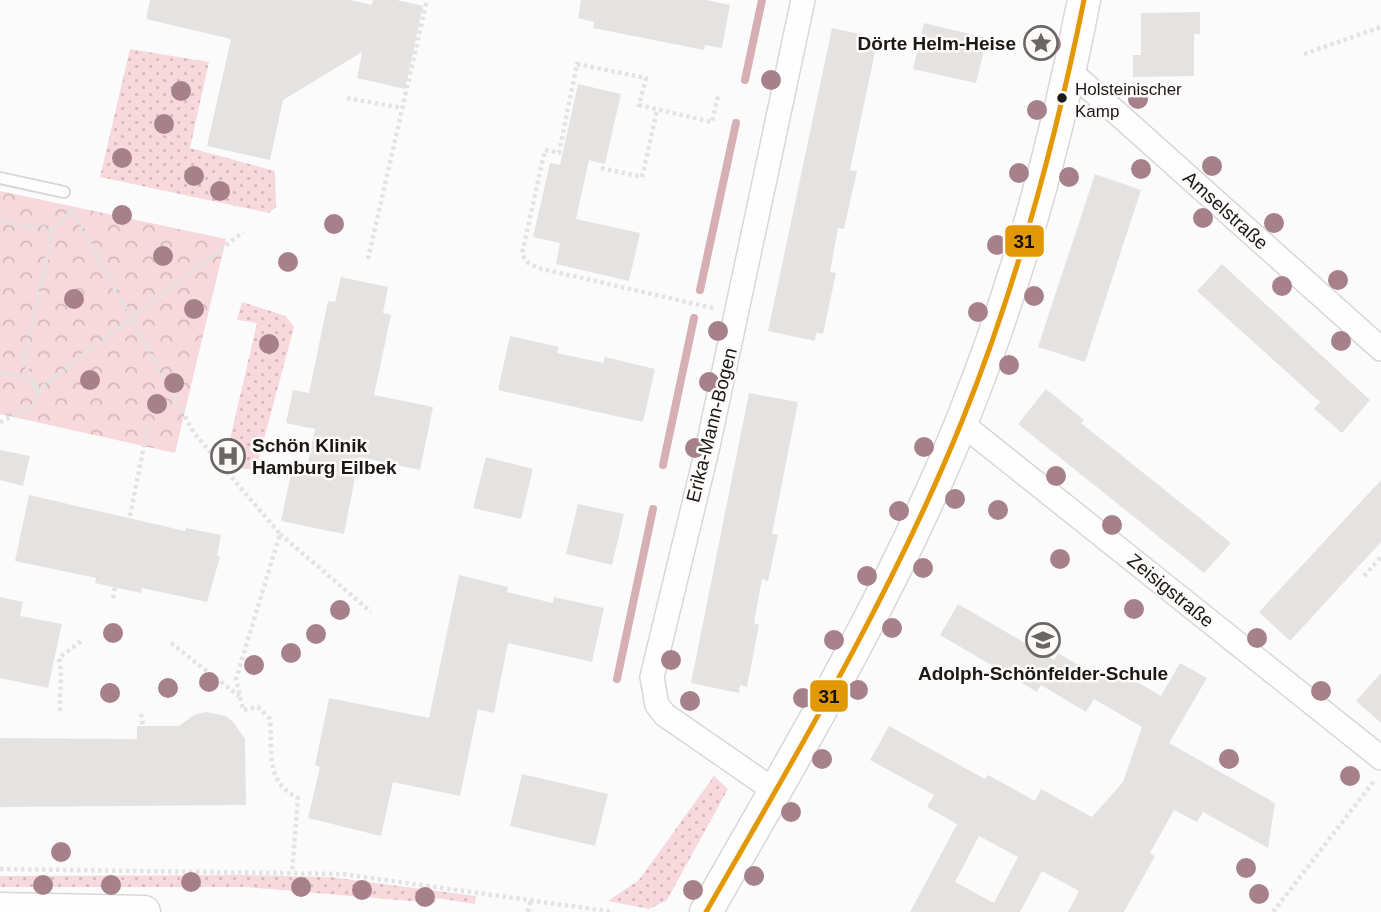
<svg xmlns="http://www.w3.org/2000/svg" width="1381" height="912" font-family="Helvetica,sans-serif">
<style>
.grass{fill:url(#grass-dots)}
.park{fill:url(#park-crowns)}
.lines{fill:none;stroke-linecap:round;stroke-linejoin:round}
.stream{stroke:#d6afb4;stroke-width:8}
.building{fill:#e5e2e2;fill-rule:evenodd}
.lane-casing{stroke:#d9d6d6;stroke-width:14}
.street-casing{stroke:#d9d6d6;stroke-width:26}
.secondary-casing{stroke:#d9d6d6;stroke-width:35}
.path{stroke:#e4e3e3;stroke-width:4.5;stroke-dasharray:3.5 3.5;stroke-linecap:butt}
.lane{stroke:#fffefe;stroke-width:10}
.street{stroke:#fffefe;stroke-width:23}
.secondary{stroke:#fffefe;stroke-width:32}
.bus-1-casing{stroke:#fdfafa;stroke-width:10}
.bus-1{stroke:#e19802;stroke-width:5}
.tree{fill:#a7818a}
.bus-dot{fill:#1d1818;stroke:#fdfafa;stroke-width:2.5}
.labels{text-anchor:middle;stroke-width:5;stroke-linejoin:round;paint-order:stroke}
.bus-label{font-size:17px;fill:#1d1818;stroke:#fdfafa;text-anchor:start}
.poi-label{font-size:19px;font-weight:bold;fill:#1d1818;stroke:#fdfafa;text-anchor:end}
.street-label{font-size:19px;fill:#1d1818;stroke:#fdfafa}
.line-badge{stroke:#fdfafa;stroke-width:2.5}
.pale-badge-label{font-size:19px;text-anchor:middle;font-weight:bold;fill:#111}
</style>
<defs>
<pattern id="grass-dots" width="8" height="8" patternUnits="userSpaceOnUse" patternTransform="scale(1.75)"><rect width="8" height="8" fill="#f7d8dc"/><path d="M2 2h.1M6 6h.1" fill="none" stroke="#d3b9bc" stroke-width="1.8" stroke-linecap="round"/></pattern>
<pattern id="park-crowns" width="20" height="18" patternUnits="userSpaceOnUse" patternTransform="scale(1.75)"><rect width="20" height="18" fill="#f7d8dc"/><path d="M2 6a3 3 0 1 1 6 0M12 15a3 3 0 1 1 6 0" fill="none" stroke="#d3b9bc"/></pattern>
</defs>
<rect width="100%" height="100%" fill="#fcfbfb"/>
<g class="grass">
<polygon points="130,49 209,62 190,148 275,171 276,207 269,213 100,177"/>
<polygon points="242,302 286,316 294,327 256,469 243,469 212,446 228,448 257,323 237,320"/>
<polygon points="714,776 728,789 667,900 649,909 608,901 639,880"/>
<polygon points="243,875 330,877 476,896 475,904 436,898 435,903 246,887 0,887 0,876"/>
</g>
<polygon class="park" points="0,191 226,239 175,453 0,414"/>
<g class="lines">
<g class="stream">
<polyline points="745,80 762,0"/>
<polyline points="700,290 736,123"/>
<polyline points="663,465 694,318"/>
<polyline points="617,679 653,509"/>
</g>
</g>
<g class="building">
<polygon points="150,0 350,0 372,5 373,0 397,0 423,6 405,89 357,78 362,52 283,100 270,160 207,146 231,39 146,19"/>
<polygon points="581,0 706,0 730,5 722,48 705,45 704,50 593,28 594,22 578,18"/>
<polygon points="1200,12 1200,34 1194,34 1194,76 1133,77 1133,55 1141,55 1141,13"/>
<polygon points="924,23 987,38 976,83 913,69"/>
<polygon points="832,28 878,38 850,170 857,171 844,229 838,228 830,272 836,273 823,334 816,333 815,341 768,331"/>
<polygon points="578,84 621,94 605,164 589,160 576,219 640,233 629,281 556,264 560,243 533,237 550,163 560,165"/>
<polygon points="1095,174 1141,190 1085,362 1038,347"/>
<polygon points="1222,264 1370,400 1342,433 1314,409 1320,402 1197,291"/>
<polygon points="341,277 388,287 383,313 391,315 374,395 433,407 420,470 359,457 344,534 281,521 292,469 306,472 315,429 286,423 293,390 309,393 328,301 335,302"/>
<polygon points="510,336 559,347 557,353 603,363 605,357 655,369 643,422 498,390"/>
<polygon points="1046,389 1084,420 1081,423 1231,543 1204,573 1018,424"/>
<polygon points="749,393 798,402 772,534 778,535 768,581 762,579 754,623 759,625 747,687 740,685 739,693 691,683"/>
<polygon points="0,450 30,456 23,486 0,480"/>
<polygon points="486,457 533,469 521,519 473,508"/>
<polygon points="1381,480 1381,542 1290,641 1259,612"/>
<polygon points="29,495 185,531 186,528 221,535 217,556 220,557 207,602 142,588 141,593 113,587 95,583 96,578 15,561"/>
<polygon points="578,504 624,514 612,565 566,554"/>
<polygon points="459,575 508,587 507,592 553,603 554,597 604,608 592,662 508,643 494,713 478,709 460,796 393,782 381,836 308,818 320,767 315,765 329,698 429,718"/>
<polygon points="0,597 23,602 20,616 62,624 48,688 0,678"/>
<path d="M958,604L1054,660L1058,653L1104,680L1112,667L1161,696L1180,663L1207,678L1169,743L1275,803L1268,848L1203,812L1197,822L1174,810L1150,853L1155,856L1124,912H1068L1079,891L1042,871L1020,912H910L957,824L927,807L934,795L870,760L889,726L985,779L988,775L1035,801L1041,789L1092,817L1123,782L1142,727L1094,699L1086,712L1041,685L1037,692L940,635ZM979,836L1018,857L994,903L955,882Z"/>
<polygon points="1381,673 1381,723 1356,701"/>
<polygon points="206,712 226,716 234,723 245,739 246,805 0,807 0,738 137,739 137,726 179,726 194,715"/>
<polygon points="522,774 608,794 595,846 510,826"/>
</g>
<g class="lines">
<g class="lane-casing">
<polyline id="lane" points="0,178 64,192"/>
</g>
<g class="street-casing">
<g id="street">
<polyline points="1070,71 1381,349"/>
<polyline points="961,423 1381,758"/>
<polyline points="775,791 665,715 657,705 652,677 708,446 803,0"/>
</g>
</g>
<g class="secondary-casing">
<g id="secondary">
<polyline points="0,909 144,912"/>
<path d="M706,912C797,752 893,592 962,421C1017,284 1056,144 1084,0"/>
</g>
</g>
<g class="path">
<polyline points="1304,54 1381,27"/>
<polyline points="347,98 403,108"/>
<polyline points="601,168 642,177 657,110"/>
<polyline points="0,221 53,230"/>
<polyline points="368,259 427,0"/>
<polyline points="713,308 538,268 527,262 522,254 545,150 559,153 577,64 646,78 639,105 712,122 718,96"/>
<polyline points="0,373 21,377 38,390 243,232"/>
<path d="M0,422L34,406L38,390L24,359L53,230L72,210L194,433L280,534L236,679L243,710L258,707L270,719C273,753 264,781 298,798L292,872"/>
<polyline points="130,516 148,425"/>
<polyline points="280,534 371,612"/>
<polyline points="1364,576 1381,557"/>
<polyline points="113,598 115,587"/>
<polyline points="171,643 239,696"/>
<path d="M60,711C59,692 63,677 59,658L81,641"/>
<polyline points="141,714 143,726"/>
<polyline points="0,869 342,874 614,912"/>
<polyline points="528,912 531,899"/>
<polyline points="1273,912 1374,781"/>
</g>
<use href="#lane" class="lane"/>
<use href="#street" class="street"/>
<use href="#secondary" class="secondary"/>
<g class="bus-1-casing">
<path id="bus-1" d="M706,912C798,752 893,592 962,421C1017,285 1055,143 1084,0"/>
</g>
<use href="#bus-1" class="bus-1"/>
</g>
<g class="tree">
<circle cx="1051" cy="44" r="10"/>
<circle cx="771" cy="80" r="10"/>
<circle cx="181" cy="91" r="10"/>
<circle cx="1138" cy="99" r="10"/>
<circle cx="1037" cy="110" r="10"/>
<circle cx="164" cy="124" r="10"/>
<circle cx="122" cy="158" r="10"/>
<circle cx="1212" cy="166" r="10"/>
<circle cx="1141" cy="169" r="10"/>
<circle cx="1019" cy="173" r="10"/>
<circle cx="194" cy="176" r="10"/>
<circle cx="1069" cy="177" r="10"/>
<circle cx="220" cy="191" r="10"/>
<circle cx="122" cy="215" r="10"/>
<circle cx="1203" cy="218" r="10"/>
<circle cx="1274" cy="223" r="10"/>
<circle cx="334" cy="224" r="10"/>
<circle cx="997" cy="245" r="10"/>
<circle cx="163" cy="256" r="10"/>
<circle cx="288" cy="262" r="10"/>
<circle cx="1338" cy="280" r="10"/>
<circle cx="1282" cy="286" r="10"/>
<circle cx="1034" cy="296" r="10"/>
<circle cx="74" cy="299" r="10"/>
<circle cx="194" cy="309" r="10"/>
<circle cx="978" cy="312" r="10"/>
<circle cx="718" cy="331" r="10"/>
<circle cx="1341" cy="341" r="10"/>
<circle cx="269" cy="344" r="10"/>
<circle cx="1009" cy="365" r="10"/>
<circle cx="90" cy="380" r="10"/>
<circle cx="709" cy="382" r="10"/>
<circle cx="174" cy="383" r="10"/>
<circle cx="157" cy="404" r="10"/>
<circle cx="924" cy="447" r="10"/>
<circle cx="695" cy="448" r="10"/>
<circle cx="1056" cy="476" r="10"/>
<circle cx="955" cy="499" r="10"/>
<circle cx="998" cy="510" r="10"/>
<circle cx="899" cy="511" r="10"/>
<circle cx="1112" cy="525" r="10"/>
<circle cx="1060" cy="559" r="10"/>
<circle cx="923" cy="568" r="10"/>
<circle cx="867" cy="576" r="10"/>
<circle cx="1134" cy="609" r="10"/>
<circle cx="340" cy="610" r="10"/>
<circle cx="892" cy="628" r="10"/>
<circle cx="113" cy="633" r="10"/>
<circle cx="316" cy="634" r="10"/>
<circle cx="1257" cy="638" r="10"/>
<circle cx="834" cy="640" r="10"/>
<circle cx="291" cy="653" r="10"/>
<circle cx="671" cy="660" r="10"/>
<circle cx="254" cy="665" r="10"/>
<circle cx="209" cy="682" r="10"/>
<circle cx="168" cy="688" r="10"/>
<circle cx="858" cy="690" r="10"/>
<circle cx="1321" cy="691" r="10"/>
<circle cx="110" cy="693" r="10"/>
<circle cx="803" cy="698" r="10"/>
<circle cx="690" cy="701" r="10"/>
<circle cx="822" cy="759" r="10"/>
<circle cx="1229" cy="759" r="10"/>
<circle cx="1350" cy="776" r="10"/>
<circle cx="791" cy="812" r="10"/>
<circle cx="61" cy="852" r="10"/>
<circle cx="1246" cy="868" r="10"/>
<circle cx="754" cy="876" r="10"/>
<circle cx="191" cy="882" r="10"/>
<circle cx="43" cy="885" r="10"/>
<circle cx="111" cy="885" r="10"/>
<circle cx="301" cy="887" r="10"/>
<circle cx="362" cy="890" r="10"/>
<circle cx="693" cy="890" r="10"/>
<circle cx="1259" cy="894" r="10"/>
<circle cx="425" cy="897" r="10"/>
</g>
<defs>
<g id="sight-ring" transform="scale(1.75)"><circle r="9.5" fill="#fdfafa" stroke="#6b6767" stroke-width="1.5"/><path d="M0-6L1.8-2.2L6-1.7L2.9 1.2L3.7 5.4L0 3.3L-3.7 5.4L-2.9 1.2L-6-1.7L-1.8-2.2Z" fill="#6b6767"/></g>
<g id="hospital-ring" transform="scale(1.75)"><circle r="9.5" fill="#fdfafa" stroke="#6b6767" stroke-width="1.5"/><path d="M-5-5h3v3.5h4V-5h3V5h-3V1.5h-4V5h-3Z" fill="#6b6767"/></g>
<g id="school-ring" transform="scale(1.75)"><circle r="9.5" fill="#fdfafa" stroke="#6b6767" stroke-width="1.5"/><path d="M0-5L7-2L0 1L-7-2ZM-4 1L0 2.5L4 1V4Q0 6-4 4Z" fill="#6b6767"/></g>
</defs>
<g fill-rule="evenodd">
<use href="#sight-ring" x="1041" y="43"/>
<use href="#hospital-ring" x="228" y="456"/>
<use href="#school-ring" x="1043" y="640"/>
</g>
<circle class="bus-dot" cx="1062" cy="98" r="6"/>
<g class="labels">
<g class="bus-label">
<text x="1075" y="95">Holsteinischer<tspan x="1075" dy="22">Kamp</tspan></text>
</g>
<g class="poi-label">
<text x="1016" y="50">Dörte Helm-Heise</text>
<text x="252" y="452" text-anchor="start">Schön Klinik<tspan x="252" dy="22">Hamburg Eilbek</tspan></text>
<text x="1043" y="680" text-anchor="middle">Adolph-Schönfelder-Schule</text>
</g>
<g class="street-label">
<text transform="translate(1226 210) rotate(42)" y="7">Amselstraße</text>
<text transform="translate(711 425) rotate(-76)" y="7">Erika-Mann-Bogen</text>
<text transform="translate(1171 590) rotate(39)" y="7">Zeisigstraße</text>
</g>
</g>
<g class="line-badge">
<rect x="1004" y="224" width="41" height="34" rx="7" fill="#e19802"/>
<rect x="809" y="679" width="40" height="34" rx="7" fill="#e19802"/>
</g>
<g class="pale-badge-label">
<text x="1024" y="248">31</text>
<text x="829" y="703">31</text>
</g>
</svg>
